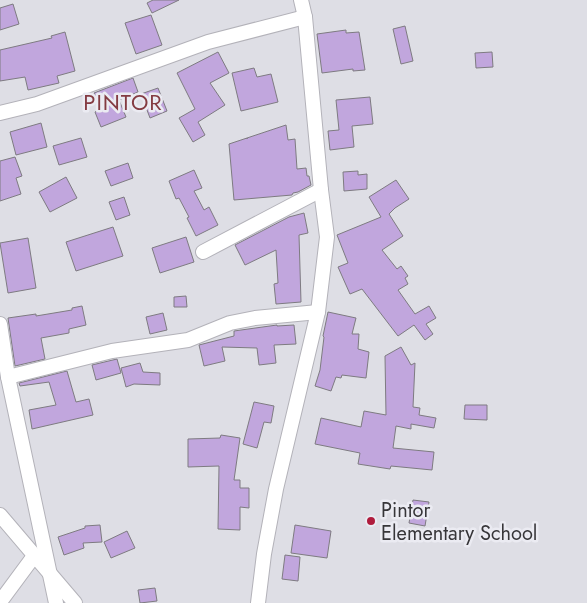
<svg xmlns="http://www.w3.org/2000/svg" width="587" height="603" font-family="Jost,sans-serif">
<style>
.building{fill:#c1a6dd;stroke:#7e7b81}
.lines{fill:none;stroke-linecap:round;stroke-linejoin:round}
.minor-casing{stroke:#b3b2b9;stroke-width:16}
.minor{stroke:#fff;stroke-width:14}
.poi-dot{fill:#af1b3c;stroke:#ebebf2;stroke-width:2}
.labels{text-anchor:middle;stroke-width:5;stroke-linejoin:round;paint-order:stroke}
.poi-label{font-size:20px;fill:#373639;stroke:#ebebf2;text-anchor:start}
.quarter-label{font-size:22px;letter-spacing:1px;fill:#843b42;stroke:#ebebf2}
</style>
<rect width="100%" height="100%" fill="#dedee5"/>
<g class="building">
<polygon points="153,0 179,0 152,13 147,3"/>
<polygon points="13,4 19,24 0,30 0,8"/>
<polygon points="151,15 162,45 136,54 125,23"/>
<polygon points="405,26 413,61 401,64 393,29"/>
<polygon points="346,30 346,33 359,32 365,70 353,71 353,69 322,73 317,34"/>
<polygon points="65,32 75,71 57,76 59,83 28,90 25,77 0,81 0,50 52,38 51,36"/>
<polygon points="218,52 229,73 210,83 225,105 198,122 205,135 193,142 179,118 195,109 177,73"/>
<polygon points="492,52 493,67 476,68 475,53"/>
<polygon points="254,68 257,77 271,74 278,102 241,111 232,73"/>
<polygon points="133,78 138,92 119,100 126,117 101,127 95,112 101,109 94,93"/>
<polygon points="158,88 167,111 150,118 141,94"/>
<polygon points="370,97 373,124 352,126 354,147 330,150 328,131 339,130 336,100"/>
<polygon points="41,123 47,147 16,155 10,132"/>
<polygon points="286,125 288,140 295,139 297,169 306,168 307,176 309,176 311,185 298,192 293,193 292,195 234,200 229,144 247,138 247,139 247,138"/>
<polygon points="81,138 87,157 59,165 53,146"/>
<polygon points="15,157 22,176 16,178 21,194 0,201 0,161"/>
<polygon points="128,163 133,178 111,186 105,171"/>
<polygon points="194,170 202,188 194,191 204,210 209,207 218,225 196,236 187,218 189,217 179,198 176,199 169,181"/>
<polygon points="358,171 358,175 367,174 367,189 344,191 343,172"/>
<polygon points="66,177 77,198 50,212 39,192"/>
<polygon points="396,180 409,199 395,208 389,214 403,236 382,250 397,269 401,266 408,276 405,278 408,284 398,290 415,314 429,306 436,318 426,324 433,334 425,340 414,325 398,336 362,289 350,294 338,267 348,263 337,235 381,217 369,197"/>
<polygon points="124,197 130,215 116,220 109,202"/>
<polygon points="304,213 308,233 299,235 301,302 276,304 274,284 278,283 276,250 245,265 235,245 289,217"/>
<polygon points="113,227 123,256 76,271 66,242"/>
<polygon points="186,237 194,262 160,273 152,248"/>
<polygon points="28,238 36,288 8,293 0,243"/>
<polygon points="186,296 187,307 174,307 174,297"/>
<polygon points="82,306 86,325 69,329 69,333 41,338 45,359 15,366 8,318 36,314 36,316 72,310 72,308"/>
<polygon points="328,312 356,318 352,334 359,334 358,349 369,352 366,378 342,375 341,378 336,377 331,391 315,386 320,370 324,337 323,336"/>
<polygon points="163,313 167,330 150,334 146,317"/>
<polygon points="277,325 277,326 294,325 296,344 274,345 276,363 259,365 257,348 222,347 225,361 204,366 199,345 234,336 234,331"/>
<polygon points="401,347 411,365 415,363 413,407 420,408 419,415 436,418 434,428 411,424 411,429 396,426 393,448 434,452 432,470 391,466 390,469 358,464 360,453 315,444 321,418 361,427 364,411 386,415 385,356"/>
<polygon points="117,359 121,373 96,380 92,365"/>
<polygon points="140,363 143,372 160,373 160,385 134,384 126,387 121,368"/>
<polygon points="67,371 76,402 89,399 93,415 32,429 29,410 56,405 49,382 20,386 19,383"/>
<polygon points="254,402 274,406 271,423 264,422 257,448 243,444"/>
<polygon points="465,405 487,405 487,420 464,419"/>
<polygon points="221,435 240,438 234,480 240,480 240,488 249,488 249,508 240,507 240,530 218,529 219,466 188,467 188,439 220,438"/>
<polygon points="413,500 429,502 425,526 409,523"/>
<polygon points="100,525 102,542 83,543 84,548 64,555 58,537 85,528 85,526"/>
<polygon points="295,525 331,531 327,558 291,553"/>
<polygon points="127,531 135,548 111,558 104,542"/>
<polygon points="285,555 300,557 298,581 282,579"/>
<polygon points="155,588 157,601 140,603 138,590"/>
</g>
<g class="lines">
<g class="minor-casing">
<g id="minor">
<polyline points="0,113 37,104 208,42 305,17"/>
<polyline points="203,252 321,190"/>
<polyline points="0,324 8,377 56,603"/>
<polyline points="8,377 112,351 188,340 230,323 255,318 318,312"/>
<polyline points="0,515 75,603"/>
<polyline points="0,602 34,556"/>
<polyline points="258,603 264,554 276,489 318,312 327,237 321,190 305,17 301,0"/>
</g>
</g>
<use href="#minor" class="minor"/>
</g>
<circle class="poi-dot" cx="371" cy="521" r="5"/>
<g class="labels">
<g class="poi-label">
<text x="381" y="517">Pintor<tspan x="381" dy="23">Elementary School</tspan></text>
</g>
<g class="quarter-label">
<text x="123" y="110">PINTOR</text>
</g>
</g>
</svg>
